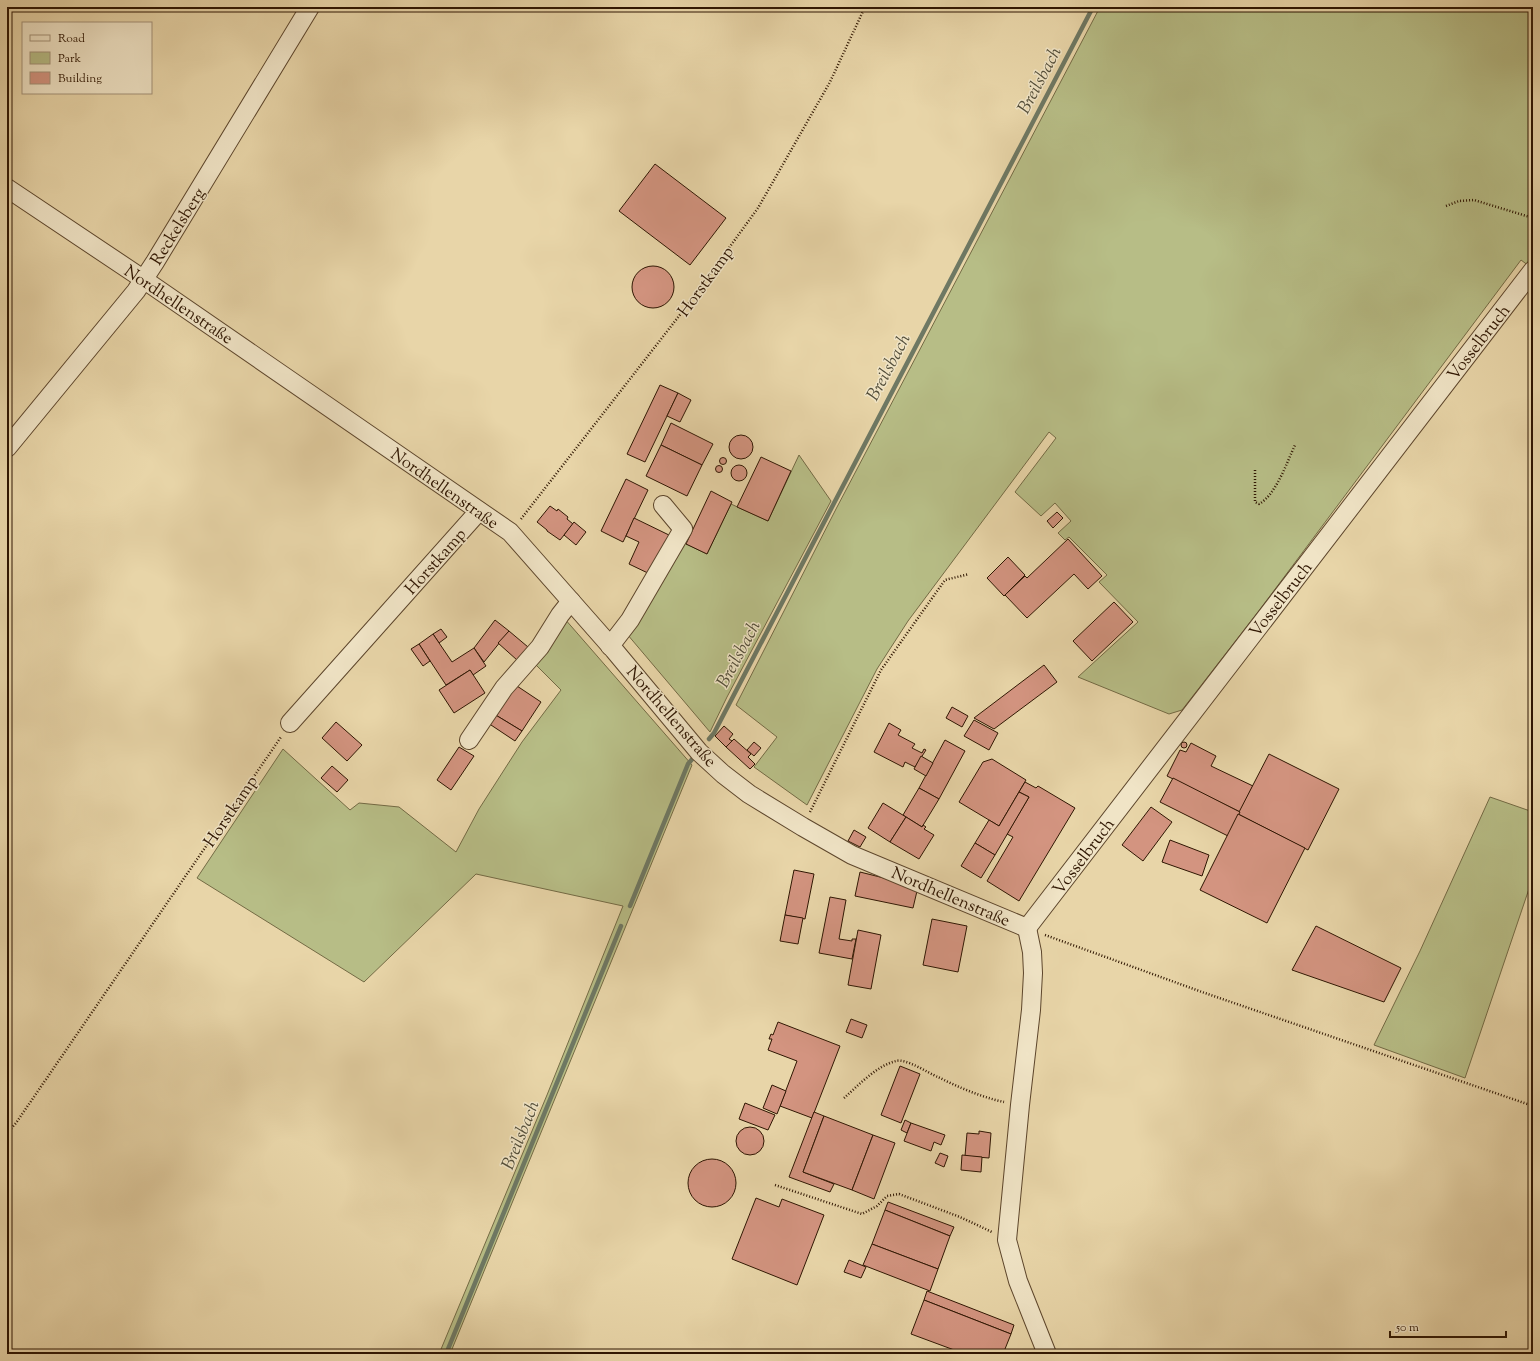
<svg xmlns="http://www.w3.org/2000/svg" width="1540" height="1361" font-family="'Sorts Mill Goudy',serif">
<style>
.green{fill:#b7bd86;stroke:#736a44}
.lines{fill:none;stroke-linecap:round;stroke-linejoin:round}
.stream{stroke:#6e7863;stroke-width:4.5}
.building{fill:#d39480;stroke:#2f1602}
.minor-casing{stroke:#5d462c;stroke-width:20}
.path{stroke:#2f1602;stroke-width:2.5;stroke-dasharray:1 2;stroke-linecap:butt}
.minor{stroke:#f0e4c6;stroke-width:18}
.labels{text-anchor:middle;stroke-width:3;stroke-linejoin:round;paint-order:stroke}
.street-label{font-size:17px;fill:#2f1602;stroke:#f0e4c6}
.water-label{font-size:18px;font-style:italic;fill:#544f3a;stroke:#f0e4c6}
</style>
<rect width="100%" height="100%" fill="#e8d5a8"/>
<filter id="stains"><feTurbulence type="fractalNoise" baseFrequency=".005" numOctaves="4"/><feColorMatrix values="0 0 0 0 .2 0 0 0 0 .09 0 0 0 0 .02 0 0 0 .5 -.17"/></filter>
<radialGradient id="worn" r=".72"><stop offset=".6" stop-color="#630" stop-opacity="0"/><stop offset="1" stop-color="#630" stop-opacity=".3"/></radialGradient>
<g class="green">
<polygon points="1100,7 1533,7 1533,269 1521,260 1258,612 1182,710 1169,714 1078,677 1138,622 1099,582 1107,575 1069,537 1065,540 1058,533 1071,521 1055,503 1041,516 1015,492 1056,438 1049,432 908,621 877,669 807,805 754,767 777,737 736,705 836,509"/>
<polygon points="799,455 831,501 727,697 710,732 627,634 682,542 707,554 731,504 768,521"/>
<polygon points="564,618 692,765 450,1354 439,1354 547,1095 623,906 476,874 364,982 197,878 283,749 350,810 359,803 399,807 456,852 479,809 522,742 561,690 535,664"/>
<polygon points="1490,797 1533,812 1533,877 1465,1078 1374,1045 1420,951"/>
</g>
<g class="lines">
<g class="stream">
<polyline points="709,739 714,733 1093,7"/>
<polyline points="630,906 688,764 694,757"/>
<polyline points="446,1354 621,926"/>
</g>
</g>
<g class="building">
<polygon points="655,164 726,218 690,265 619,211"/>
<circle cx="653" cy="287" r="21"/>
<polygon points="660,385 678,393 645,462 627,454"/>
<polygon points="678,393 691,400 680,422 667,416"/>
<polygon points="671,423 713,444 702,465 661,445"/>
<circle cx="741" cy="447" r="12"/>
<polygon points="661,445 702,465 687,496 646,476"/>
<polygon points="761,457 791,471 768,521 737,507"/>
<circle cx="723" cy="461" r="3.5"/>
<circle cx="719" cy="469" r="3.5"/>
<circle cx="739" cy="473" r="8"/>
<polygon points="626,479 648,490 623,542 601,531"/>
<polygon points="711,491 732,502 707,554 686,544"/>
<polygon points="550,506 557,511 558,509 568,517 567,519 573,524 560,540 547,531 547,530 537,522"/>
<polygon points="1057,512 1063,518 1053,528 1047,521"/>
<polygon points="634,518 671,536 652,575 629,564 639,542 626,536"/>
<polygon points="574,522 586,532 576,545 564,535"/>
<polygon points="1068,539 1102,576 1088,589 1074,574 1027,618 1005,595 1025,576 1027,578"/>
<polygon points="1008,557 1025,575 1004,596 987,578"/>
<polygon points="1114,602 1133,622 1092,661 1073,641"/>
<polygon points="495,620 509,631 484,662 474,648"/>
<polygon points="441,629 447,637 439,643 433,634"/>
<polygon points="509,631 528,647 517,660 498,643"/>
<polygon points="433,634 452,662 474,648 486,666 473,675 470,670 446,685 419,644"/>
<polygon points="419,644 430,661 423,666 411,649"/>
<polygon points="1044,665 1057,682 994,729 974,718"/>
<polygon points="470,670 485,693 454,713 439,690"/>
<polygon points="514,684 541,702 522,731 494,714"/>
<polygon points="952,707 968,716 962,727 946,718"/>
<polygon points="494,714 522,731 515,741 488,723"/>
<polygon points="974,720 998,733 989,750 964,736"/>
<polygon points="336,722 362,745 347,761 322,738"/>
<polygon points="889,723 901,730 898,735 915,744 912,748 922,753 924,749 926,750 915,767 905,762 903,767 874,752"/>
<polygon points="724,726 733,734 729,739 732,741 726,747 715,736"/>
<polygon points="734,739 751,754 748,757 755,764 750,769 726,747"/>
<polygon points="945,740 965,751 939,799 919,788"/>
<circle cx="1184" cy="745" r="3"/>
<polygon points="754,742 761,748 754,756 747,750"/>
<polygon points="1191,743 1216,756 1211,766 1253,786 1240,812 1167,776 1180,750 1186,752"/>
<polygon points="459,747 474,756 451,790 437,780"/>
<polygon points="1269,754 1339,789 1308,850 1238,814"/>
<polygon points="921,756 933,763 926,776 914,769"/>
<polygon points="992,759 1026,780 999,826 959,802 983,762"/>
<polygon points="332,766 348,780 337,792 321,778"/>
<polygon points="1173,778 1240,812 1228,836 1160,802"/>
<polygon points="1025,782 1036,788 1038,786 1075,808 1019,901 987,881 1013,837 1007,834 1029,797 1019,792"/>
<polygon points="919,788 939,799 922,827 903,815"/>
<polygon points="1019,792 1029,797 995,855 975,843 989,820 999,826"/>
<polygon points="883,803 906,817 890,842 868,828"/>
<polygon points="1151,807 1172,822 1143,861 1122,845"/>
<polygon points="1238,814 1305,848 1267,923 1200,890"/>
<polygon points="906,817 922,827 923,825 926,827 924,829 934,835 919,859 890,842"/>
<polygon points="854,830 866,837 860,847 848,841"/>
<polygon points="1170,840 1209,855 1202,876 1162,862"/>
<polygon points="975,843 995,855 981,878 961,866"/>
<polygon points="794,870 814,874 805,919 785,915"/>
<polygon points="860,872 884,878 917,891 913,908 855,896"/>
<polygon points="830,897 846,900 839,939 852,941 852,939 856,939 852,959 819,953"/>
<polygon points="785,915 803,918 798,944 780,941"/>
<polygon points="932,919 967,926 958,972 923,965"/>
<polygon points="1316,926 1401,968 1384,1002 1292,970"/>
<polygon points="858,930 881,935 871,989 848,985"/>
<polygon points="851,1019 867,1025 862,1038 846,1032"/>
<polygon points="778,1022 840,1046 812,1118 780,1106 797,1061 768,1050 772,1039 769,1039 771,1034 773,1035"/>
<polygon points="900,1066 920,1074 901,1123 881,1115"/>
<polygon points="772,1085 786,1091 777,1114 763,1108"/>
<polygon points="745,1103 775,1115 768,1130 739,1119"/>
<polygon points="814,1112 824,1116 803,1172 834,1184 830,1192 789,1177"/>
<polygon points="824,1116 873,1135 852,1190 803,1172"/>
<polygon points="905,1120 911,1123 907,1133 901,1130"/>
<polygon points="911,1123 945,1135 941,1145 934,1142 931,1151 904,1141"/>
<circle cx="750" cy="1141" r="14"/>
<polygon points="979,1131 991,1133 989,1158 965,1156 967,1133 979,1134"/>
<polygon points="873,1135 895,1143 874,1199 852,1190"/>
<polygon points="940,1153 948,1156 944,1167 935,1163"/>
<polygon points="962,1155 982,1157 981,1172 961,1170"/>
<circle cx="712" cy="1183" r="24"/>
<polygon points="756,1198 779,1207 782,1199 824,1215 797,1285 732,1259"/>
<polygon points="888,1202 954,1227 950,1236 885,1210"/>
<polygon points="885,1210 950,1236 938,1269 872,1244"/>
<polygon points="872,1244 938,1269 930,1291 863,1265"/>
<polygon points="849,1260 866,1267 861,1278 844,1272"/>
<polygon points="927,1291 1014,1325 1011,1334 924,1300"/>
<polygon points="924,1300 1011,1334 1003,1354 965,1354 911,1334"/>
</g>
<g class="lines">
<g class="minor-casing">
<g id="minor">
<polyline points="7,188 143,279 510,532 614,650 699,752 723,774 749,794 803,827 852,855 1027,928"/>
<polyline points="7,448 136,291 155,262 310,7"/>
<polyline points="610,646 630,620 683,529 663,505"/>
<polyline points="290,723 479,511"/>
<polyline points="469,740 504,688 540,647 560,615 571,601"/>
<polyline points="1027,928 1533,270"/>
<polyline points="1027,928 1032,952 1033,973 1031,1010 1020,1105 1007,1240 1018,1281 1047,1354"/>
</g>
</g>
<g class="path">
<polyline points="1446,206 1459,201 1474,200 1533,218"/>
<path d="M1255,470V502L1259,504C1276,495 1287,462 1295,445"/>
<polyline points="521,519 686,307 758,208 830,82 865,7"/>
<polyline points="810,812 881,670 945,580 969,574"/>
<polyline points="1045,935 1202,992 1533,1106"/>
<path d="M844,1098C859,1085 876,1066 896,1061C906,1058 928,1073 938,1077C958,1087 981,1097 1004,1102"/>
<polyline points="7,1133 16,1123 281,737"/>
<polyline points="775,1185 862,1214 877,1206 887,1196 899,1194 960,1217 992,1232"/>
</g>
<use href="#minor" class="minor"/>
</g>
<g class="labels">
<g class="street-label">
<text transform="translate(177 226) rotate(-58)" y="6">Reckelsberg</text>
<text transform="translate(705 281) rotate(-54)" y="6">Horstkamp</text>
<text transform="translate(179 304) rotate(34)" y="6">Nordhellenstraße</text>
<text transform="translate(1478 342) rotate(-52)" y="6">Vosselbruch</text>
<text transform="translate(445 488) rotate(35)" y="6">Nordhellenstraße</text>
<text transform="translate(435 561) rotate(-48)" y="6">Horstkamp</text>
<text transform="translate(1280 599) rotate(-52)" y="6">Vosselbruch</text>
<text transform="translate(672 716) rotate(49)" y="6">Nordhellenstraße</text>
<text transform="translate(230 811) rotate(-56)" y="6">Horstkamp</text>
<text transform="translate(1083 856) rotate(-53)" y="6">Vosselbruch</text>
<text transform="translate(951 896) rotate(23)" y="6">Nordhellenstraße</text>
</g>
<g class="water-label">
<text transform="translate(1039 80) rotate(-62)" y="6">Breilsbach</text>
<text transform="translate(888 367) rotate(-62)" y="6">Breilsbach</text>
<text transform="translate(738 654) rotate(-62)" y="6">Breilsbach</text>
<text transform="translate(520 1135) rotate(-68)" y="6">Breilsbach</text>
</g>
</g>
<rect width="1540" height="1361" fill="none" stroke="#e8d5a8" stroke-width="24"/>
<rect x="8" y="8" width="1524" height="1345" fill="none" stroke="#2f1602" stroke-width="2"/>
<rect x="12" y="12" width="1516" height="1337" fill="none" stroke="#2f1602"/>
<rect x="22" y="22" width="130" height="72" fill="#f0e4c6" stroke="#a39278"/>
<rect x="30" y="35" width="20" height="6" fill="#f0e4c6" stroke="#a39278"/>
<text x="58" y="42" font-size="12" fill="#2f1602">Road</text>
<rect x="30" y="52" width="20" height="12" fill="#b7bd86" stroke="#a39278"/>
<text x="58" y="62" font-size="12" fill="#2f1602">Park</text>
<rect x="30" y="72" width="20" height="12" fill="#d39480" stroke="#a39278"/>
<text x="58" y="82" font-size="12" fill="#2f1602">Building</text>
<path d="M1390 1331v6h116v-6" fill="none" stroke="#2f1602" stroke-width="2"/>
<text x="1396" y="1331" font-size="12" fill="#2f1602" stroke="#f0e4c6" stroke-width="3" paint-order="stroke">50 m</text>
<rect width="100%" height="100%" filter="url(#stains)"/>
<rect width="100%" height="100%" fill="url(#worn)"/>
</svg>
